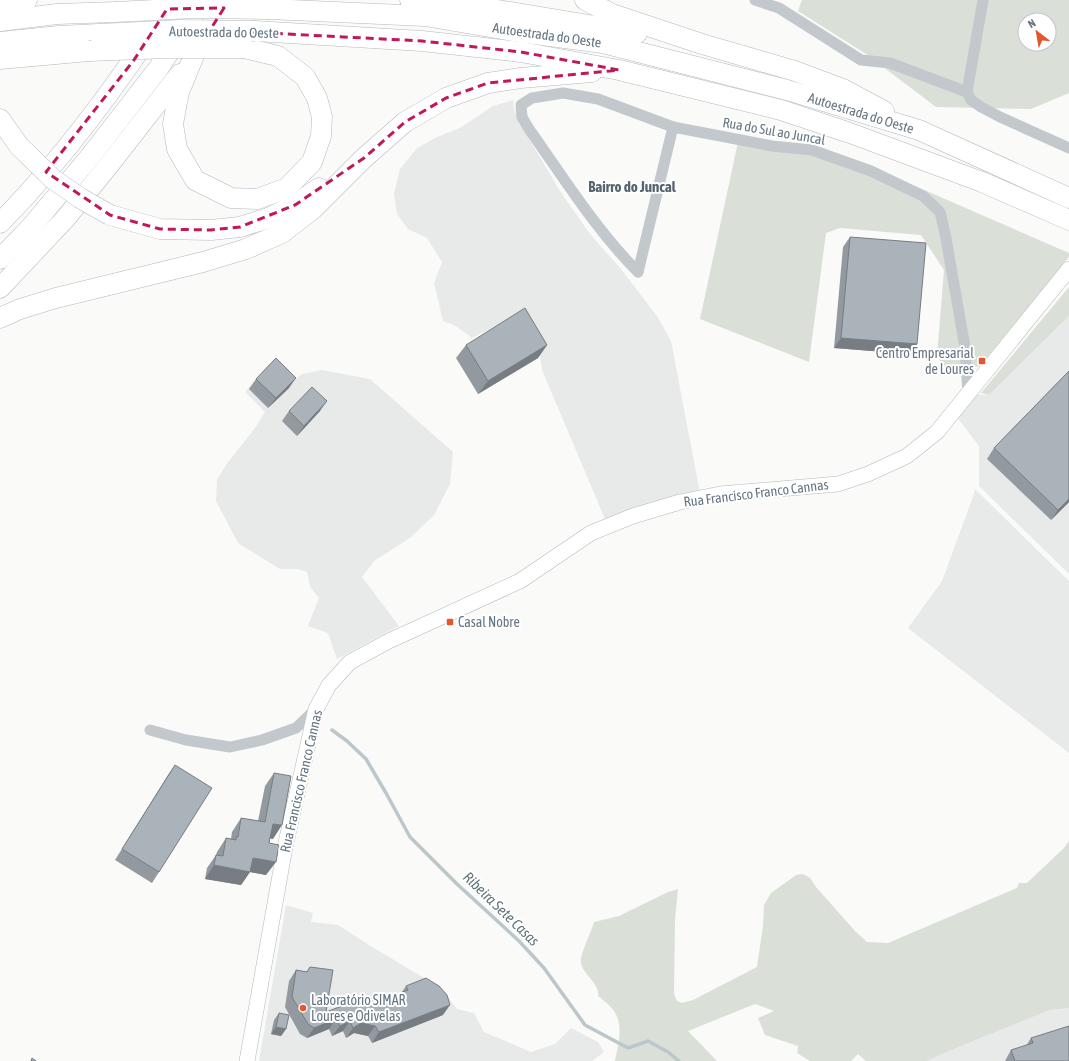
<svg xmlns="http://www.w3.org/2000/svg" width="1069" height="1061" font-family="'Asap Condensed',sans-serif">
<style>
.built{fill:#e8e9e9}
.green{fill:#dadfd7;fill-rule:evenodd}
.lines{fill:none;stroke-linecap:round;stroke-linejoin:round}
.stream{stroke:#bbc7cb;stroke-width:3.5}
.secondary-casing{stroke:#b3babf;stroke-width:16}
.highway-casing{stroke:#b4b9bd;stroke-width:21}
.street{stroke:#c3c8cc;stroke-width:11}
.secondary{stroke:#fff;stroke-width:15}
.highway{stroke:#fff;stroke-width:20}
.highway-bridge-casing{stroke:#b4b9bd;stroke-width:21;stroke-linecap:butt}
.highway-bridge{stroke:#fff;stroke-width:20}
.wall{fill:#929a9f}
.shaded-wall{fill:#777d82}
.building{fill:#aab3b9;stroke:#777d82}
.marked{fill:none;stroke:#c2185b;stroke-width:3;stroke-dasharray:8 5;stroke-linejoin:round}
.poi-dot{fill:#e4572e;stroke:#fff;stroke-width:1.5}
.labels{text-anchor:middle;stroke-width:4;stroke-linejoin:round;paint-order:stroke}
.street-label{font-size:14px;fill:#657683;stroke:#fff}
.poi-label{font-size:14px;fill:#657683;stroke:#fff;text-anchor:start}
.neighbourhood-label{font-size:15px;font-weight:bold;fill:#57646e;stroke:#fff}
.water-label{font-size:15px;font-style:italic;fill:#60757c;stroke:#fff}
</style>
<rect width="100%" height="100%" fill="#fafaf8"/>
<g class="built">
<polygon points="513,100 514,110 528,137 560,191 590,234 621,269 657,316 671,341 701,498 608,526 542,370 540,355 514,317 472,338 456,326 443,321 434,283 442,262 427,238 408,229 397,214 394,194 400,169 417,148 437,137 460,128 493,106"/>
<polygon points="1069,316 1069,574 979,486 979,446 953,412 968,394 989,395"/>
<polygon points="269,364 290,384 302,374 322,370 370,379 453,452 450,484 434,515 410,538 374,561 362,577 399,626 337,659 328,633 308,626 319,598 310,587 307,572 298,569 280,569 238,543 216,501 217,480 226,465 255,428 265,412 245,392"/>
<polygon points="975,489 1069,581 1069,753 908,628 942,581 974,494"/>
<polygon points="286,905 313,913 311,922 338,925 369,945 441,988 457,1009 474,1013 484,1032 531,1052 555,1044 571,1028 598,1042 604,1052 592,1061 259,1061"/>
<polygon points="1069,1008 1069,1061 927,1061 954,1049 1050,1010"/>
</g>
<g class="green">
<path d="M802,0H1069V93L1031,109L936,107L866,54L798,11ZM1025,20H1049V44H1025Z"/>
<polygon points="738,142 823,148 922,189 1069,253 1069,257 980,366 947,373 937,356 944,270 921,235 840,228 826,233 809,362 700,319"/>
<polygon points="1069,287 1069,316 989,395 981,393"/>
<path d="M1069,841V1008L1050,1010L954,1049L927,1061H866L858,1054L851,1061H810L797,1053L798,1046L765,1035L758,1018L774,1011L755,1004L688,1031L717,1061H615C618,1045 624,1025 614,1011C610,1005 603,1000 598,996C600,983 583,975 581,963C579,956 592,931 594,922L619,916L668,892L678,889L675,919L674,994L677,1001L682,1003L693,1000L757,967L763,926L764,905L771,893L796,875L803,874L810,878L816,887L855,931L867,942L888,943L1017,888L1019,883H1027L1064,848Z"/>
</g>
<g class="lines">
<polyline class="stream" points="332,730 347,741 366,759 386,793 410,837 457,884 519,941 544,968 585,1025 628,1048 648,1041 668,1052 679,1061"/>
<g class="secondary-casing">
<polyline id="secondary" points="247,1061 285,847 316,709 329,685 350,662 389,641 520,581 591,533 633,516 680,502 720,494 838,484 868,474 907,456 937,432 1069,269"/>
</g>
<g class="highway-casing">
<g id="highway">
<polyline points="410,0 467,5 637,33"/>
<polyline points="585,0 612,14 702,44 795,71 843,89 884,111"/>
<polyline points="0,3 27,0"/>
<polyline points="268,9 425,16 519,32 603,43 787,90 919,130 1069,198"/>
<polyline points="0,21 57,14 116,12"/>
<polyline points="255,31 422,41 521,52 619,70 781,110 850,133 982,182 1069,220"/>
<polyline points="0,42 59,36 99,34"/>
<polyline points="193,58 179,92 177,102 173,124 177,149 195,180 231,198 257,199 287,188 312,162 321,136 322,117 317,98 305,77 278,56 244,48"/>
<polyline points="0,59 89,51"/>
<polyline points="0,119 19,146"/>
<polyline points="110,215 160,229 211,230 240,227 268,218 295,205 319,188"/>
<path d="M0,223C66,156 122,78 173,0"/>
<polyline points="0,259 31,227 89,158 158,69 203,0"/>
<polyline points="0,288 65,219 105,170 180,74"/>
<polyline points="0,318 20,309 56,298 203,262 246,249 282,233 313,209 364,158 405,122 446,98 488,83 521,78 592,72"/>
</g>
</g>
<g class="street">
<polyline points="755,0 779,8 861,60 890,63 967,92 971,100 981,107 1000,117 1069,148"/>
<polyline points="967,92 983,0"/>
<polyline points="638,272 673,127 772,146 812,150 871,171 923,196 940,212 945,233 965,347 968,394"/>
<path d="M638,272C596,230 563,177 529,129L522,117L521,105L532,98L563,93L598,99L673,127"/>
<polyline points="150,730 186,740 230,747 262,740 296,728 316,709"/>
</g>
<use href="#secondary" class="secondary"/>
<use href="#highway" class="highway"/>
<g class="highway-bridge-casing">
<g id="highway-bridge">
<polyline points="116,12 193,8 268,9"/>
<polyline points="99,34 179,30 255,31"/>
<polyline points="89,51 167,48 244,48"/>
<polyline points="19,146 53,179 80,198 110,215"/>
</g>
</g>
<use href="#highway-bridge" class="highway-bridge"/>
</g>
<g class="wall">
<polygon points="850,237 917,344 910,354 834,348 843,247"/>
<polygon points="466,345 547,345 538,358 478,394 456,358"/>
<polygon points="1069,371 1069,502 1051,520 987,459 994,448"/>
<polygon points="256,379 289,388 268,408 249,389"/>
<polygon points="289,411 320,411 297,436 282,421"/>
<polygon points="175,765 159,872 152,883 115,860 168,775"/>
<polygon points="274,773 273,839 270,838 269,843 266,875 250,872 241,885 205,879 207,868 216,855 217,852 226,838 231,839 232,832 241,818 258,821 265,786"/>
<polygon points="310,967 326,1012 365,1002 384,999 402,992 406,986 443,1015 372,1043 368,1036 354,1033 346,1038 343,1031 332,1036 329,1029 307,1038 300,1034 285,1007 289,981 296,970 306,972"/>
<polygon points="279,1013 286,1029 281,1036 271,1034 274,1020"/>
<polygon points="1031,1038 1069,1061 1005,1061 1011,1050 1026,1046"/>
</g>
<g class="shaded-wall">
<polygon points="841,338 917,344 910,354 834,348"/>
<polygon points="547,345 538,358 478,394 488,381"/>
<polygon points="296,378 289,388 268,408 276,398"/>
<polygon points="327,401 320,411 297,436 304,426"/>
<polygon points="1069,499 1069,502 1051,520 1058,510"/>
<polygon points="273,824 282,825 273,839 264,837"/>
<polygon points="253,858 276,862 266,875 250,872 241,885 205,879 214,865"/>
<polygon points="450,1005 443,1015 372,1043 379,1032"/>
<polygon points="336,1019 329,1029 307,1038 314,1028"/>
<polygon points="350,1021 343,1031 332,1036 340,1026"/>
<polygon points="361,1023 375,1026 368,1036 354,1033 346,1038 353,1028"/>
<polygon points="276,1027 286,1029 281,1036 271,1034"/>
</g>
<g class="building">
<polygon points="850,237 926,243 917,344 841,338"/>
<polygon points="525,308 547,345 488,381 466,345"/>
<polygon points="276,358 296,378 276,398 256,379"/>
<polygon points="1069,371 1069,499 1058,510 994,448"/>
<polygon points="312,387 327,401 304,426 289,411"/>
<polygon points="175,765 212,788 159,872 122,849"/>
<polygon points="274,773 291,776 282,825 273,824 269,843 279,845 276,862 253,858 250,872 214,865 216,855 223,856 226,838 236,840 236,837 238,837 241,818 265,822"/>
<polygon points="310,967 333,970 326,1012 363,998 365,1002 373,998 375,1001 383,997 384,999 408,990 406,986 426,978 439,986 447,995 450,1005 379,1032 375,1026 361,1023 353,1028 350,1021 340,1026 336,1019 314,1028 308,1024 292,997 296,970 307,972"/>
<polygon points="279,1013 289,1015 286,1029 276,1027"/>
<polygon points="1069,1026 1069,1061 1015,1061 1011,1050 1033,1043 1031,1038"/>
<polygon points="32,1058 36,1061 31,1061"/>
</g>
<path class="marked" d="M224,8L210,30L422,41L521,52L619,70L488,83L446,98L405,122L364,158L295,205L240,227L211,230L160,229L110,215L46,172L134,60L167,9Z"/>
<g class="poi-dot">
<rect x="978" y="357" width="8" height="8" rx="2"/>
<rect x="446" y="618" width="8" height="8" rx="2"/>
<circle cx="303" cy="1008" r="4"/>
</g>
<g class="labels">
<g class="street-label">
<text transform="translate(224 32) rotate(1)" y="5">Autoestrada do Oeste</text>
<text transform="translate(547 35) rotate(8)" y="5">Autoestrada do Oeste</text>
<text transform="translate(861 113) rotate(17)" y="5">Autoestrada do Oeste</text>
<text transform="translate(774 131) rotate(10)" y="5">Rua do Sul ao Juncal</text>
<text transform="translate(756 493) rotate(-7)" y="5">Rua Francisco Franco Cannas</text>
<text transform="translate(301 781) rotate(-77)" y="5">Rua Francisco Franco Cannas</text>
</g>
<g class="poi-label">
<text x="974" y="358" text-anchor="end">Centro Empresarial<tspan x="974" dy="16">de Loures</tspan></text>
<text x="458" y="627">Casal Nobre</text>
<text x="311" y="1005">Laboratório SIMAR<tspan x="311" dy="16">Loures e Odivelas</tspan></text>
</g>
<g class="neighbourhood-label">
<text x="632" y="192">Bairro do Juncal</text>
</g>
<g class="water-label">
<text transform="translate(501 909) rotate(44)" y="5">Ribeira Sete Casas</text>
</g>
</g>
<g transform="translate(1037 32) rotate(329)"><circle r="19" fill="#ffffff" stroke="#c1c8cd"/>
<path d="M0-3L7 15L0 10L-7 15Z" fill="#e4572e"/>
<text y="-6" font-size="11" font-weight="bold" text-anchor="middle" fill="#657683">N</text>
</g>
</svg>
